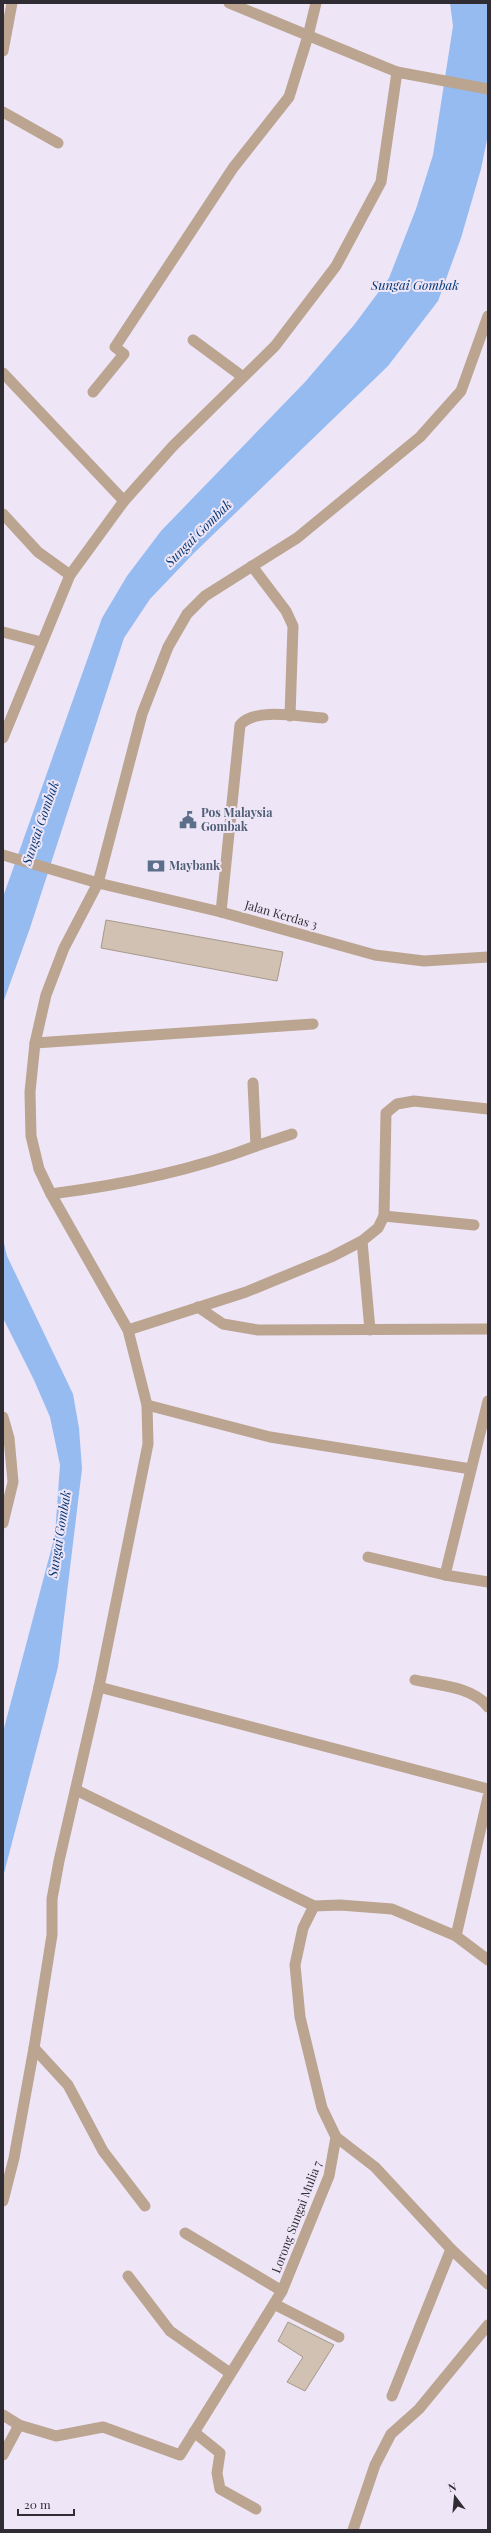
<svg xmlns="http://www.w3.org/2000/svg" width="491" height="2533" font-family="'Playfair Display',serif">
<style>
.water{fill:#95bbf1}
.building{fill:#d0c1b3;stroke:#a7998a}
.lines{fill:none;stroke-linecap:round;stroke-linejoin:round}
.service{stroke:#bba490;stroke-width:11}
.minor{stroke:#bba490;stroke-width:11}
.labels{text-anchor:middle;stroke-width:4;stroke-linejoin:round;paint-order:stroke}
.service-label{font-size:12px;font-weight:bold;fill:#4e5e75;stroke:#eee5f7;text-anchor:start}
.street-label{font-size:12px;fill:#302c33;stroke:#eee5f7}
.water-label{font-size:13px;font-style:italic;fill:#053875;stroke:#eee5f7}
</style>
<rect width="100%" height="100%" fill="#eee5f7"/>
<g class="water">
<polygon points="450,3 488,3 488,135 481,169 461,238 438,301 388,366 194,553 150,599 124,638 30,928 3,1003 3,897 102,618 127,576 161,531 305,382 354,325 389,278 416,209 433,155 453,26"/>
<polygon points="3,1239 7,1256 73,1394 79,1428 82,1469 58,1667 3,1877 3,1732 55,1535 60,1465 50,1417 34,1380 3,1318"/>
</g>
<g class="building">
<polygon points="106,920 283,952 277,981 101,948"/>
<polygon points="288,2322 334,2345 305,2391 287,2382 303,2357 278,2341"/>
</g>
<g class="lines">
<g class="service">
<polyline points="193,340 243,377"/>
<path d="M415,1680C438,1685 474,1687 488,1707"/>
<polyline points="99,1687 488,1789"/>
<polyline points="392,2396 451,2249"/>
</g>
<g class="minor">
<polyline points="229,3 397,72 488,89"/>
<polyline points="3,51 12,3"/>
<polyline points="3,112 58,143"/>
<polyline points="3,373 124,501"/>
<polyline points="93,392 124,354 115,347 233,168 289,97 308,36 316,3"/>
<polyline points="3,514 38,552 70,575"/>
<polyline points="252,566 286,611 293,626 290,716"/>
<polyline points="3,632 41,642"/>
<polyline points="3,738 70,575 124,501 173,446 275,346 336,266 381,182 397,72"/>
<polyline points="3,855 98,883 221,912 375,955 424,961 488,957"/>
<path d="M221,912L240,725C255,707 301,717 323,718"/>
<polyline points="35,1043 313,1024"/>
<polyline points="256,1146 292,1134"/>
<path d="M51,1194C121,1185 191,1171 256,1146L253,1083"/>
<polyline points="384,1216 474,1225"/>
<polyline points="362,1241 370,1330"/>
<polyline points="198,1307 223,1324 258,1330 488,1329"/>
<polyline points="128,1330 246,1292 331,1257 362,1241 378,1228 384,1216 386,1113 397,1104 414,1101 488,1109"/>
<polyline points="147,1405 270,1437 471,1469"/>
<polyline points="3,1417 9,1438 13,1482 3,1523"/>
<polyline points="368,1557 445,1575 488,1582"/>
<polyline points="445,1575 488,1401"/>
<polyline points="76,1790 314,1906 340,1905 392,1909 456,1936 488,1960"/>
<polyline points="456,1936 488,1797"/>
<polyline points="34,2048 68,2085 103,2151 145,2206"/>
<polyline points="336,2137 375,2167 451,2249 488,2284"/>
<polyline points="3,2201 14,2158 34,2048 52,1935 52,1899 59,1861 99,1687 148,1444 147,1405 128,1330 51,1194 39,1169 31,1136 30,1092 35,1043 46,995 64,948 98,883 142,714 168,647 187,614 205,596 297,538 420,437 461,391 488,316"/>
<polyline points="185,2233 282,2291"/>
<polyline points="128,2276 170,2331 230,2373"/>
<polyline points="274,2304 339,2337"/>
<polyline points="3,2415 19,2425 56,2436 103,2427 180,2455 282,2291 329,2176 336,2137 322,2108 300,2017 295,1965 303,1928 314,1906"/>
<polyline points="194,2432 220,2453 217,2473 220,2489 256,2509"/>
<polyline points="3,2455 19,2425"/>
<polyline points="353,2530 375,2465 391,2434 419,2409 488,2325"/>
</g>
</g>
<defs>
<g id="civic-bare" transform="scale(1.38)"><path d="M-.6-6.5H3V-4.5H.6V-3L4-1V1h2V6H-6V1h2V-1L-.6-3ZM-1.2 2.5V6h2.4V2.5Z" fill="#5c6f8a" stroke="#eee5f7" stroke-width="2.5" paint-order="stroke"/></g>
<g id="bank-bare" transform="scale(1.38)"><path d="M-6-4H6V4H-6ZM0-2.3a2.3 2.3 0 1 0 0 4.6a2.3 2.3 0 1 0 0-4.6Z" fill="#5c6f8a" stroke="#eee5f7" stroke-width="2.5" paint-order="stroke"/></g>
</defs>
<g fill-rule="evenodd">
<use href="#civic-bare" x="188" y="820"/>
<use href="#bank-bare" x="156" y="866"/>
</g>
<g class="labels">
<g class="service-label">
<text x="201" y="817">Pos Malaysia<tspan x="201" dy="14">Gombak</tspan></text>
<text x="169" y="870">Maybank</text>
</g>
<g class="street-label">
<text transform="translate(281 915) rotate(16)" y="4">Jalan Kerdas 3</text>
<text transform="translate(297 2217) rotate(-69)" y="4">Lorong Sungai Mulia 7</text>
</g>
<g class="water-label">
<text x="415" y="290">Sungai Gombak</text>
<text transform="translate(198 533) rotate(-45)" y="5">Sungai Gombak</text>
<text transform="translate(40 823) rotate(-71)" y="5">Sungai Gombak</text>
<text transform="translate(59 1534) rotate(-81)" y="5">Sungai Gombak</text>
</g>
</g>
<rect width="491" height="2533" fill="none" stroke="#302c33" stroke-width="8"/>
<g transform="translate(455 2497) rotate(344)" stroke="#eee5f7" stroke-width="3" paint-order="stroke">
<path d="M0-3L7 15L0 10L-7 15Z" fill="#302c33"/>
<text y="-6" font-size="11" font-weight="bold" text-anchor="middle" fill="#302c33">N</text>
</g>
<path d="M18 2509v6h56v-6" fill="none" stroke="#302c33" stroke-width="2"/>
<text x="24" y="2509" font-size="12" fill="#302c33" stroke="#eee5f7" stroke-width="3" paint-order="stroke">20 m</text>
</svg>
